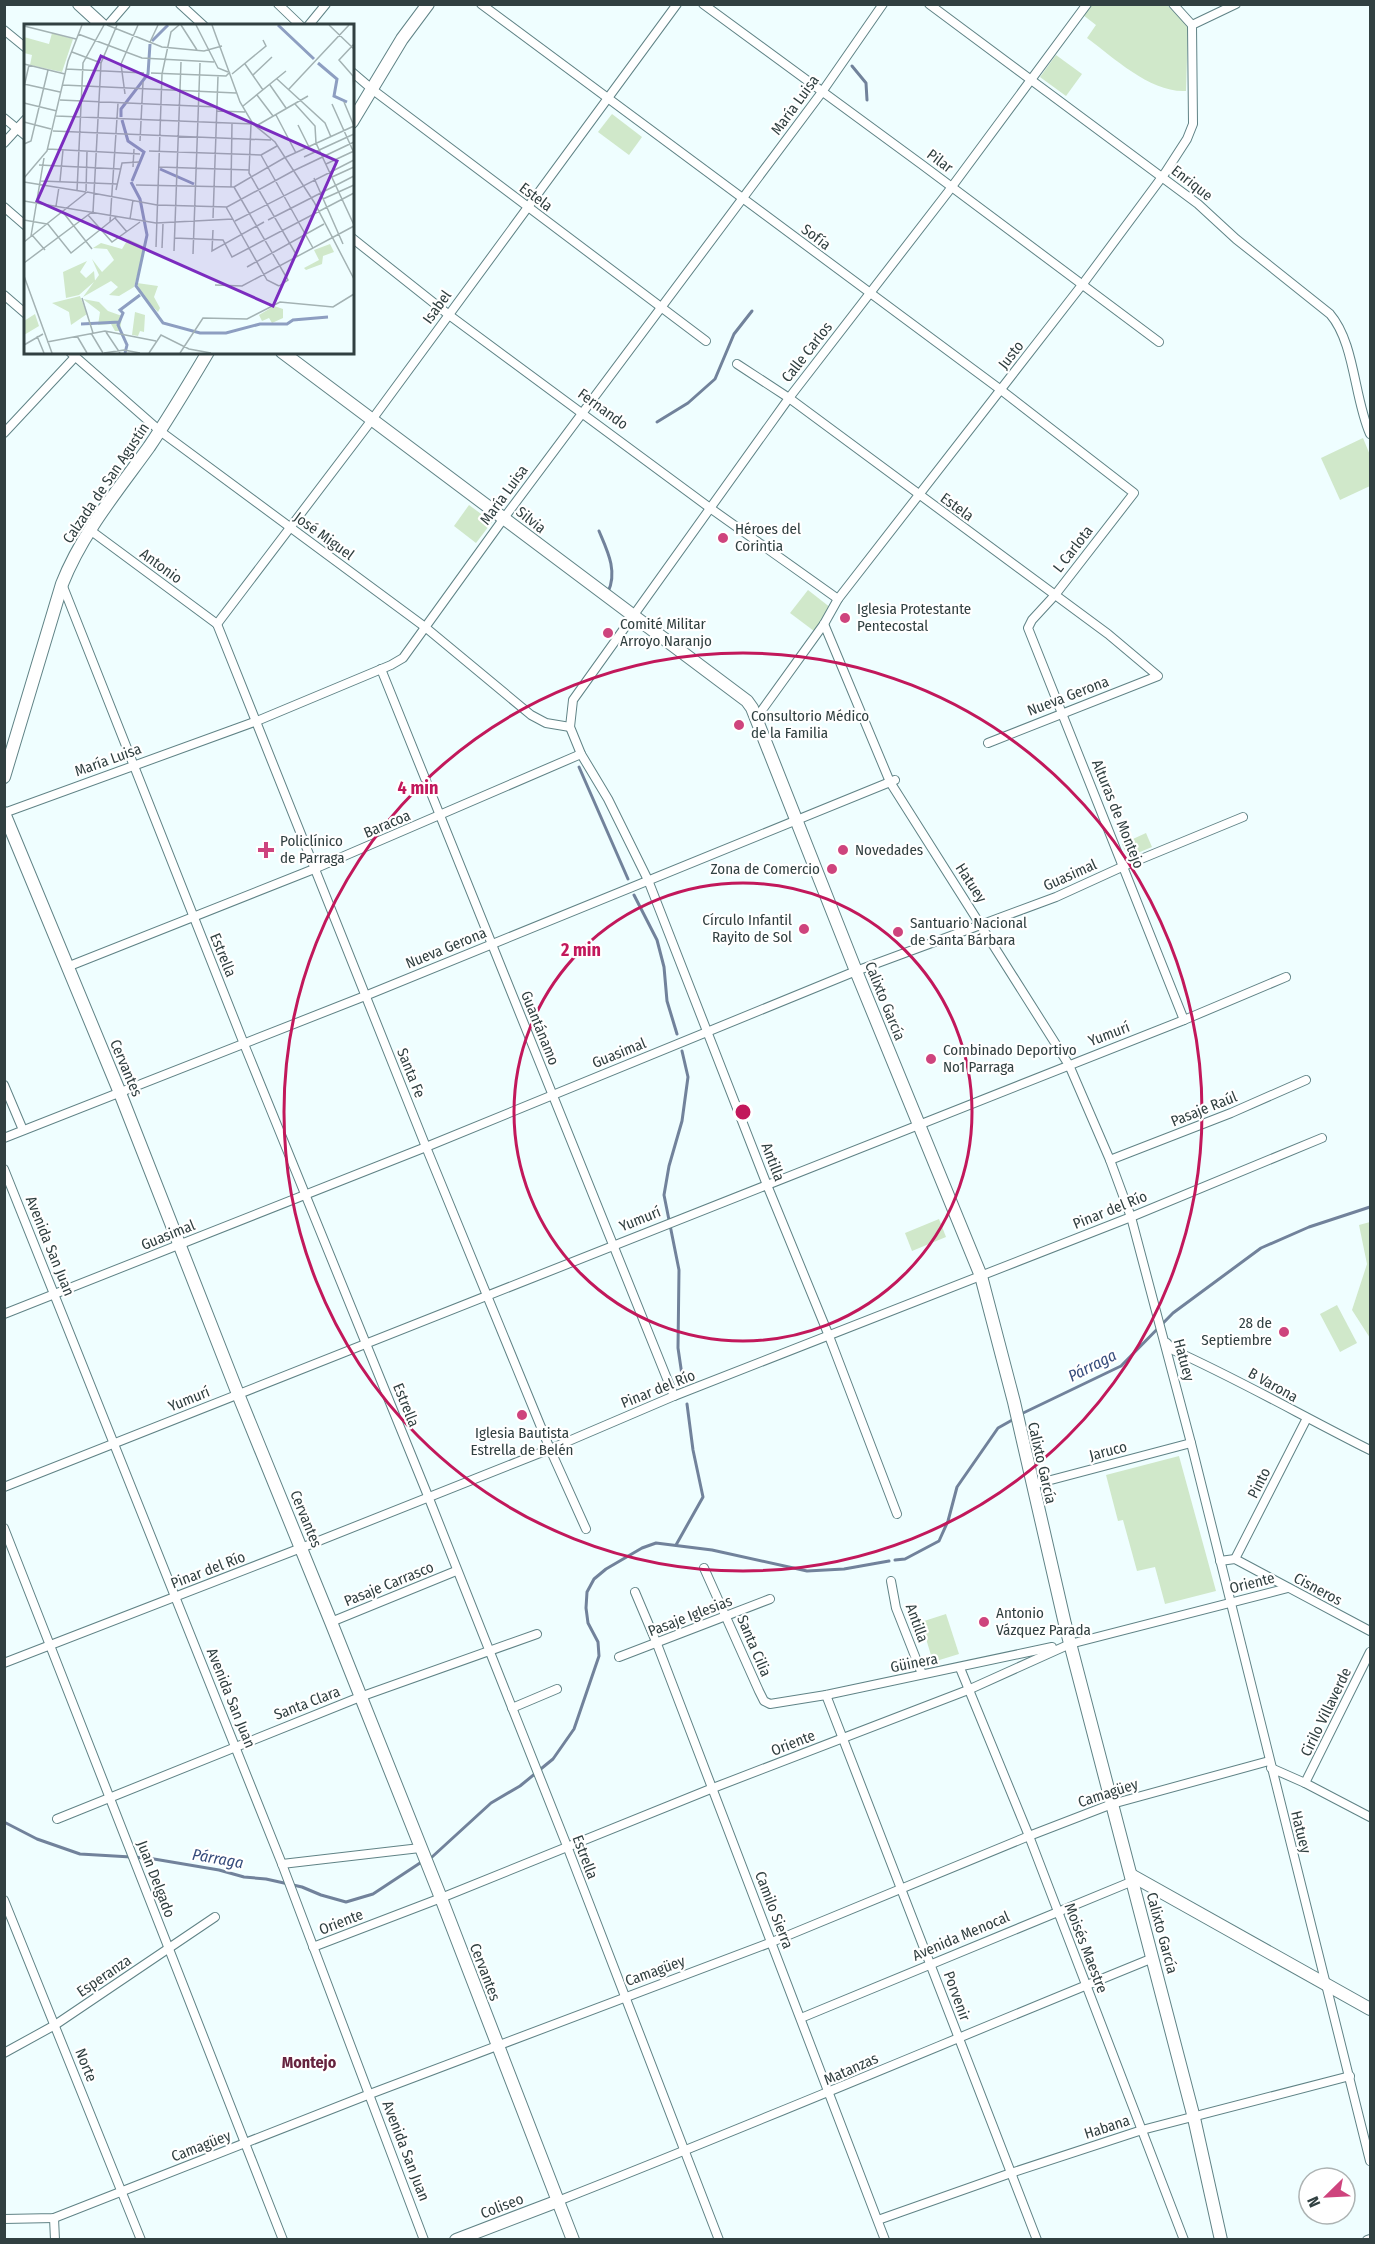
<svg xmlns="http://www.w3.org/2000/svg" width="1375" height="2244" font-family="'Fira Sans Condensed',sans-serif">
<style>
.green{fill:#d0e8ca}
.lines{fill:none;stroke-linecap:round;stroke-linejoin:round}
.stream{stroke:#71829b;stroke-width:3}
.street-casing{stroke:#608386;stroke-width:10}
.secondary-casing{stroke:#608386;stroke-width:14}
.street{stroke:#fff;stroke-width:8}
.secondary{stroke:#fff;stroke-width:12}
.ring{fill:none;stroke:#c2185b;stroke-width:3}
.poi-dot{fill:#ce447d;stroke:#fff;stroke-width:2}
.labels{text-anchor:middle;stroke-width:4.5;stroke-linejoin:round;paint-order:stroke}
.street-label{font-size:15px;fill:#314041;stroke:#fff}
.poi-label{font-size:15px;fill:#314041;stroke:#fff;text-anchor:start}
.water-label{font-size:16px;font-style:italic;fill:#364c7c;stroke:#fff}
.neighbourhood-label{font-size:16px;font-weight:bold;fill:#66233e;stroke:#fff}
.inset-river{fill:none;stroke:#8d9ec1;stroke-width:3}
.inset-road{fill:none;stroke:#a3b2b3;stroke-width:1.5}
.view{fill:#7b2cbf;fill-opacity:0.15;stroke:#7b2cbf;stroke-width:3}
.inset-edge{fill:none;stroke:#314041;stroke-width:3}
.centre{fill:#c2185b;stroke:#fff;stroke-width:3}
.ring-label{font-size:18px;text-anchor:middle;font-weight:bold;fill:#c2185b;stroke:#fff;stroke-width:4.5;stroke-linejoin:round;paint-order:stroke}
</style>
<rect width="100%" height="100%" fill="#effeff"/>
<g class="green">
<path d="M1092,5H1167L1188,26L1186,91C1151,93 1114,58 1087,38L1096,25L1083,15Z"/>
<polygon points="1056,55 1082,74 1066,96 1040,77"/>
<polygon points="612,114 642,137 629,155 598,132"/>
<polygon points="1363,438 1370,455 1370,486 1340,500 1321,458"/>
<polygon points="469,505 492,522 476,543 454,526"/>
<polygon points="808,590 831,608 814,631 790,613"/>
<polygon points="1146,833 1152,847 1128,857 1122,844"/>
<polygon points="939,1219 946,1237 912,1251 905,1233"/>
<polygon points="1370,1222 1370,1338 1352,1310 1367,1264 1359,1225"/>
<polygon points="1337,1305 1357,1343 1340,1352 1320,1314"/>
<polygon points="1179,1456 1216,1591 1165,1604 1155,1567 1137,1571 1123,1520 1118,1521 1106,1475"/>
<polygon points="946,1614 959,1654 933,1662 921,1622"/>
</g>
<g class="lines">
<g class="stream">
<polyline points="852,66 866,83 867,100"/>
<polyline points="657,422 688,403 715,379 734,334 752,311"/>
<path d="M599,531C607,550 618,571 608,592"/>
<polyline points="579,767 628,879"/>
<polyline points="634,895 657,940 664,967 667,1001 677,1034"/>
<polyline points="682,1051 688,1077 682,1121 669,1166 664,1195 679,1270 678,1348 683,1382"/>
<polyline points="1019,1415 1121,1366 1173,1313 1261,1248 1309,1227 1370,1207"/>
<polyline points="676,1545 703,1497 693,1450 687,1404"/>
<polyline points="895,1560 905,1559 939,1541 948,1521 957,1487 998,1428 1014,1419"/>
<polyline points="4,1822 37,1839 80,1854 148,1858 219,1870 244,1877 266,1879 302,1887 321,1895 346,1902 373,1894 420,1863"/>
<polyline points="432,1857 491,1803 520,1786 553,1759 574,1729 599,1656 598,1642 588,1623 586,1608 587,1592 594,1579 606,1569 642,1548 656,1543 712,1550 807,1571 844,1569 889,1561"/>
</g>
<g class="street-casing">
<g id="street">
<polyline points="180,4 204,26"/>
<polyline points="278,4 301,26"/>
<polyline points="481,4 1001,390 1134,493 1055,595 1032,620 1028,628 1184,1020"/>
<polyline points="703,4 921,164 1159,342"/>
<path d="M929,4L1198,204L1236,239L1330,314C1355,343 1354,398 1370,434"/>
<polyline points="1173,4 1192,25"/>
<polyline points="1192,25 1236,4"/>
<polyline points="107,26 126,4"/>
<polyline points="308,26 326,4"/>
<polyline points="4,30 26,48"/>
<polyline points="352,72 373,90 706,341"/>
<polyline points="4,118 26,136"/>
<polyline points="4,143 26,119"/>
<polyline points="4,207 26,226"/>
<polyline points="352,238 449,315 710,508 838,599"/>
<polyline points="4,295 26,314"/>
<polyline points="70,352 160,431 425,627 531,715 546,723 570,727"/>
<polyline points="737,364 789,398 1108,634 1158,676 988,743"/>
<polyline points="4,433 75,357"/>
<polyline points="90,530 217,624"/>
<polyline points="62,584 244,1044 428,1496 567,1846 719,2240"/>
<polyline points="217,624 426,1147 550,1449 586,1529"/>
<polyline points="217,624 371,421 677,4"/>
<polyline points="824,624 890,782 1069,1065 1110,1160 1131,1217 1191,1443 1370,2161"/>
<polyline points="381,669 674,1396"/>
<polyline points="757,717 824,624 838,599 1085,281 1165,173 1187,139 1193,124 1192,25"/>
<polyline points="4,813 257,721 391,665 403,658 504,518 822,92 883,4"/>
<polyline points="67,967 314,869 581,754"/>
<polyline points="4,1085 23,1130"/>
<polyline points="4,1138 365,996 895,780"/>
<polyline points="1110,1160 1231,1113 1306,1080"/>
<polyline points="4,1169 282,1864 424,2240"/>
<polyline points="4,1314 426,1147 856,971 1056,897 1124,866 1243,817"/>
<path d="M1167,1343L1173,1350C1240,1380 1304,1417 1370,1450"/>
<polyline points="1032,1485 1191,1443"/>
<polyline points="4,1487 1184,1020 1286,977"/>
<polyline points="897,1514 829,1336 767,1185 648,880 608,799 581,754 570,727 573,700 789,398 948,192 1087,4"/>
<polyline points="4,1528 283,2240"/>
<polyline points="1235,1559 1307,1418"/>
<polyline points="1220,1561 1235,1559 1370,1631"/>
<polyline points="704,1568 759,1691 764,1701 770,1704 826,1695 1052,1647"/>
<polyline points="891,1581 896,1608 922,1674"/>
<polyline points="635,1592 657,1644 885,2240"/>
<polyline points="331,1622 456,1571"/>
<polyline points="619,1657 770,1599"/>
<polyline points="4,1663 301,1548 550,1449 674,1396 1131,1217 1322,1138"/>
<polyline points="960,1668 1029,1836 1184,2240"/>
<polyline points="826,1695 1037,2240"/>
<polyline points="512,1708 557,1689"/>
<polyline points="1271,1768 1305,1783 1370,1817"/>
<polyline points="1305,1783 1370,1652"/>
<polyline points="57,1819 360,1697 537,1634"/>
<polyline points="282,1864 420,1848"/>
<polyline points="4,1900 141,2240"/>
<polyline points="313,1947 441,1898 713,1788 968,1690 1070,1644 1288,1588"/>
<polyline points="801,2018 1133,1881"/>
<polyline points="4,2053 55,2025 215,1917"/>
<path d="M558,2201C757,2123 954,2039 1153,1958"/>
<polyline points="54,2218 55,2240"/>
<polyline points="4,2219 54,2218 370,2094 772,1942 1029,1836 1112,1804 1269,1761"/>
<polyline points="878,2220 1011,2173 1142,2130 1350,2076"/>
<polyline points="1367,2240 1370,2239"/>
</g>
</g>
<g class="secondary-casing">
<g id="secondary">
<polyline points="79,4 103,26"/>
<polyline points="352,122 402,39 428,4"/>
<polyline points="282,352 747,701 752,708 856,971 981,1276 1014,1402 1065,1624 1194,2118 1221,2240"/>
<path d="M4,777L62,584C82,533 118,490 149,447C170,416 189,384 208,352"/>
<polyline points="4,813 120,1093 238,1394 331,1622 441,1898 573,2240"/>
<polyline points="1131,1875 1370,2009"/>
<polyline points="456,2240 558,2201"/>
</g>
</g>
<use href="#street" class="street"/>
<use href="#secondary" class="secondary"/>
</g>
<g class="ring">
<circle cx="743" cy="1112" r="229"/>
<circle cx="743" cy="1112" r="459"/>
</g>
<g class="poi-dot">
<circle cx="723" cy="538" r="6"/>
<circle cx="845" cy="618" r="6"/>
<circle cx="608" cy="633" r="6"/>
<circle cx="739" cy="725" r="6"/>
<path d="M263 841h6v6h6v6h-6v6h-6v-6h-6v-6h6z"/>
<circle cx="843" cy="850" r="6"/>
<circle cx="832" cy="869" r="6"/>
<circle cx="804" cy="929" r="6"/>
<circle cx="898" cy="932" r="6"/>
<circle cx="931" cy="1059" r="6"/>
<circle cx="1284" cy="1332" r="6"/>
<circle cx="522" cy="1415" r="6"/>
<circle cx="984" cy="1622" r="6"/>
</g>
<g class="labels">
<g class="street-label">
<text transform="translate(795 105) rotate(-54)" y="5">María Luisa</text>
<text transform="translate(940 161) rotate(37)" y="5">Pilar</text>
<text transform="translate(1192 183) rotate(38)" y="5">Enrique</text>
<text transform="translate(536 197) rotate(37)" y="5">Estela</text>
<text transform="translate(816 237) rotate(37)" y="5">Sofía</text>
<text transform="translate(437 307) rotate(-54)" y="5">Isabel</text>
<text transform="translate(807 352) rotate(-52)" y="5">Calle Carlos</text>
<text transform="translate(1011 355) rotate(-52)" y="5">Justo</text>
<text transform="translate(603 409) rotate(36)" y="5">Fernando</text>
<text transform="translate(106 483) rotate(-56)" y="5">Calzada de San Agustín</text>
<text transform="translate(504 495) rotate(-54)" y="5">María Luisa</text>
<text transform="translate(957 507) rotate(36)" y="5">Estela</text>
<text transform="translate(531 520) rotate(38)" y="5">Silvia</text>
<text transform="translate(324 536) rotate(36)" y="5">José Miguel</text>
<text transform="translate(1073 549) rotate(-52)" y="5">L Carlota</text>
<text transform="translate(161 566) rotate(36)" y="5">Antonio</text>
<text transform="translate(1068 696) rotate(-21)" y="5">Nueva Gerona</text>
<text transform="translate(108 760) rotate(-20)" y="5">María Luisa</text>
<text transform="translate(1118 814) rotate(68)" y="5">Alturas de Montejo</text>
<text transform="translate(387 824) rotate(-23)" y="5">Baracoa</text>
<text transform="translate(1070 875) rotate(-24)" y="5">Guasimal</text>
<text transform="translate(971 883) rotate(57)" y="5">Hatuey</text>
<text transform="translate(446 948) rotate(-22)" y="5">Nueva Gerona</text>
<text transform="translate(223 955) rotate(68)" y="5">Estrella</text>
<text transform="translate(885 1001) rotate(68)" y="5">Calixto García</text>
<text transform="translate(540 1028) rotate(68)" y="5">Guantánamo</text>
<text transform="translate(1109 1034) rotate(-21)" y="5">Yumurí</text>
<text transform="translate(619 1053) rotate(-22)" y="5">Guasimal</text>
<text transform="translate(126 1068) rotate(67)" y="5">Cervantes</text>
<text transform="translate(411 1073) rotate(68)" y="5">Santa Fe</text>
<text transform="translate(1204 1109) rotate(-22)" y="5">Pasaje Raúl</text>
<text transform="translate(773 1162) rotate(69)" y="5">Antilla</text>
<text transform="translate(1110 1210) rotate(-22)" y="5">Pinar del Río</text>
<text transform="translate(640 1219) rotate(-22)" y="5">Yumurí</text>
<text transform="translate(168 1235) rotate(-22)" y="5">Guasimal</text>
<text transform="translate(50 1246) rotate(68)" y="5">Avenida San Juan</text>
<text transform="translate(1184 1360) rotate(75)" y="5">Hatuey</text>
<text transform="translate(1273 1385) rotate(29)" y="5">B Varona</text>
<text transform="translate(658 1389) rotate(-22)" y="5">Pinar del Río</text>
<text transform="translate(189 1399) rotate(-22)" y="5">Yumurí</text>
<text transform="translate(406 1405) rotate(68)" y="5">Estrella</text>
<text transform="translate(1108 1451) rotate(-15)" y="5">Jaruco</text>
<text transform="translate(1042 1463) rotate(77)" y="5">Calixto García</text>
<text transform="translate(1259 1483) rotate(-63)" y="5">Pinto</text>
<text transform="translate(306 1519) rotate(68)" y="5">Cervantes</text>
<text transform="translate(208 1570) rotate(-21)" y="5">Pinar del Río</text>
<text transform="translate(1252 1583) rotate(-14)" y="5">Oriente</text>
<text transform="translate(389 1584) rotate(-22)" y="5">Pasaje Carrasco</text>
<text transform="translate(1318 1589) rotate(28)" y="5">Cisneros</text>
<text transform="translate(690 1616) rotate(-21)" y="5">Pasaje Iglesias</text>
<text transform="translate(917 1623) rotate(70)" y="5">Antilla</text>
<text transform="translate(754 1646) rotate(67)" y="5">Santa Cilia</text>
<text transform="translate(914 1663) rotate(-11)" y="5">Güinera</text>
<text transform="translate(231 1698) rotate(68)" y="5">Avenida San Juan</text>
<text transform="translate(307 1703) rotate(-21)" y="5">Santa Clara</text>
<text transform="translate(1326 1712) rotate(-64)" y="5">Cirilo Villaverde</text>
<text transform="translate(793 1743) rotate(-21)" y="5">Oriente</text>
<text transform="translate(1108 1793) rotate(-18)" y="5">Camagüey</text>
<text transform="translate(1301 1832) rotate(76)" y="5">Hatuey</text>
<text transform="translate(585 1857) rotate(69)" y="5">Estrella</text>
<text transform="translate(156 1879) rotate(69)" y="5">Juan Delgado</text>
<text transform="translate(774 1910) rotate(69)" y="5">Camilo Sierra</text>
<text transform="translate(341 1922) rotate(-21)" y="5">Oriente</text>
<text transform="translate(1162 1933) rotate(75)" y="5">Calixto García</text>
<text transform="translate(961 1936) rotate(-23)" y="5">Avenida Menocal</text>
<text transform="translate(1086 1948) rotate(69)" y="5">Moisés Maestre</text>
<text transform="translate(655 1971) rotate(-20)" y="5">Camagüey</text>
<text transform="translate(485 1972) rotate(69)" y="5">Cervantes</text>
<text transform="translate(104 1976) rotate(-34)" y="5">Esperanza</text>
<text transform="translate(957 1996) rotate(70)" y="5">Porvenir</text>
<text transform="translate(86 2065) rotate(68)" y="5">Norte</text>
<text transform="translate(851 2069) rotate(-24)" y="5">Matanzas</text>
<text transform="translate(1107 2127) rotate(-18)" y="5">Habana</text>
<text transform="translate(201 2146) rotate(-21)" y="5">Camagüey</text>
<text transform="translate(406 2151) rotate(69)" y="5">Avenida San Juan</text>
<text transform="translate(502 2206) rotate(-21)" y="5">Coliseo</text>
</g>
<g class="poi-label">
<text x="735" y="534">Héroes del<tspan x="735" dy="17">Corintia</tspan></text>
<text x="857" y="614">Iglesia Protestante<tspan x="857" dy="17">Pentecostal</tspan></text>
<text x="620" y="629">Comité Militar<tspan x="620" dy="17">Arroyo Naranjo</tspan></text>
<text x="751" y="721">Consultorio Médico<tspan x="751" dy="17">de la Familia</tspan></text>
<text x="280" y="846">Policlínico<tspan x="280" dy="17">de Parraga</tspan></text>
<text x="855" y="855">Novedades</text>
<text x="820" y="874" text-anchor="end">Zona de Comercio</text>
<text x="792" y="925" text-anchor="end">Círculo Infantil<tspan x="792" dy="17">Rayito de Sol</tspan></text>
<text x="910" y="928">Santuario Nacional<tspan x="910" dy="17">de Santa Bárbara</tspan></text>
<text x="943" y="1055">Combinado Deportivo<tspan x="943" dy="17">No1 Parraga</tspan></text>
<text x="1272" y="1328" text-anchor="end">28 de<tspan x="1272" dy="17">Septiembre</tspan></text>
<text x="522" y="1438" text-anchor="middle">Iglesia Bautista<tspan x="522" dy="17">Estrella de Belén</tspan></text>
<text x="996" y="1618">Antonio<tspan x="996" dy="17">Vázquez Parada</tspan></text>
</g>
<g class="water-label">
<text transform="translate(1092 1365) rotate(-27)" y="6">Párraga</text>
<text transform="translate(218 1858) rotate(10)" y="6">Párraga</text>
</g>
<g class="neighbourhood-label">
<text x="309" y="2068">Montejo</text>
</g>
</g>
<g transform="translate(24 24)">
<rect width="330" height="330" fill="#effeff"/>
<path d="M28,9L49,15L38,48L6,41L8,31L0,29V13L25,20ZM104,215L121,223L110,263L95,272L85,271L94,263L87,257L59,273L75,251L68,235L78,248L90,236L83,225L69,224L77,219L98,225ZM306,220L310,228L299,232L298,240L282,246L280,244L295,236L290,226ZM63,237L56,248L62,254L70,247L71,257L55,271L42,274L39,248ZM113,259L134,262L130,273L136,284L134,288L117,270ZM56,272L63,290L47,301L45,288L28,279ZM59,275L75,278L84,287L98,292L96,307H91L87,300L74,301L76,288ZM250,282L259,285V294L248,299L245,294L238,297L235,291ZM111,288L121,291L120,308L116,307L114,312L108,311ZM11,290L15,302L0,311V297Z" fill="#d0e8ca"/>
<path class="inset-river" d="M254,1L290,35M128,17L144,1M294,39L313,55L310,72L323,78M97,93V85L124,50L126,20M98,96L104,117L120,128L108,157M136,145L170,160M107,158L116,175L123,211L112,262L139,299L176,309H202L236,300H263L269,296L304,293M57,300L96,298M101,329L103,321L94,301L99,289L96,286L116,271"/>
<path class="inset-road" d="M83,1L138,23L180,27L198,22M157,1L173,26M172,1L194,44L204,48M188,1L216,78L229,100L251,118L290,178L330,255M305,1L330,25M0,2L52,15M54,10L118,34L190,38M126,18L134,1M330,20L315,36L329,52L330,72M48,28L77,39M0,40L41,50M221,40L239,66M42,45L120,49M127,49L202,52L206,48M208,50L242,22L239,16M229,51L248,33M253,55L301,99L307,113M0,60L36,68M39,61L212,69M246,61L262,84M0,63L5,41M265,65L325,1M101,70L97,40L114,1M233,71L249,92M36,76L193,83M320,78L330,102M0,79L33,87M271,80L291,102L292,119L330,201M308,80L330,129M219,82L262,47M193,87L221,88M252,91L272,129M32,92L229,100M0,98L27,105M227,100L225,149L273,232M274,101L285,123M232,102L284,72M29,107L247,116M116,117L119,58M0,120L7,117L24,46M24,125L116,130M125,127L237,131M237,131L289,224M237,131L253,122M280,133L330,110M302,140L330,127M15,141L96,145M109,143L110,125M135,143L225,146M269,147L330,118M308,153L330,143M0,154L23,127L44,37L58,1M290,154L319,220M17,157L93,160M36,157L39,126M0,158L62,168M112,161L210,163M207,163L208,99M210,163L260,134L330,102M210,163L264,256L255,262M92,166L98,139L115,138M53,167L59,39L80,1M62,167L63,127M63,168L133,181L203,183L269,147M299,175L330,161M0,177L132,199L209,195M32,182L35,163M202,183L243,256L255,262M38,187L68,225M69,188L77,39L93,1M64,191L88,218L116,198M91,194L103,208M189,194L194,52M106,195L109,176M0,196L23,200M244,196L330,152M211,197L330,136M86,198L94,79M23,199L47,229L92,193M189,206L188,227L240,198M8,211L21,226M7,212L20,134M150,214L199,216L208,233L330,169M0,218L63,168M132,223L138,50L147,8L155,1M138,224L139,200M150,227L157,38M169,230L176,39M0,239L68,188M223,243L300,200M0,252L28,329M191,261L218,262L330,202M58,274L69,309M82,308L96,329M67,309L79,329M13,312L20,329M53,312L63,329M23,318L81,307L132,317M0,321L19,310M80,329L100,326L116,329M125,329L137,311L165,325L187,329M156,329L179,294L223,295L256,278L309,283L330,270"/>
<path class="view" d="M77,32L313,137L249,282L13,177Z"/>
<rect width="330" height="330" class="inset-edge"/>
</g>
<circle cx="743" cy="1112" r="9" class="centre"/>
<g class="ring-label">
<text x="418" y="794">4 min</text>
<text x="581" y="956">2 min</text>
</g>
<rect width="1375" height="2244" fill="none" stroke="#314041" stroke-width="12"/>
<g transform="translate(1327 2196) rotate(246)"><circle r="28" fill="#ffffff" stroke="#adb3b3" stroke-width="1.5"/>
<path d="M0-4.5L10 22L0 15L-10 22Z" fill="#ce447d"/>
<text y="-9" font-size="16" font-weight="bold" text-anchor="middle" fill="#314041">N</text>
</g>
</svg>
